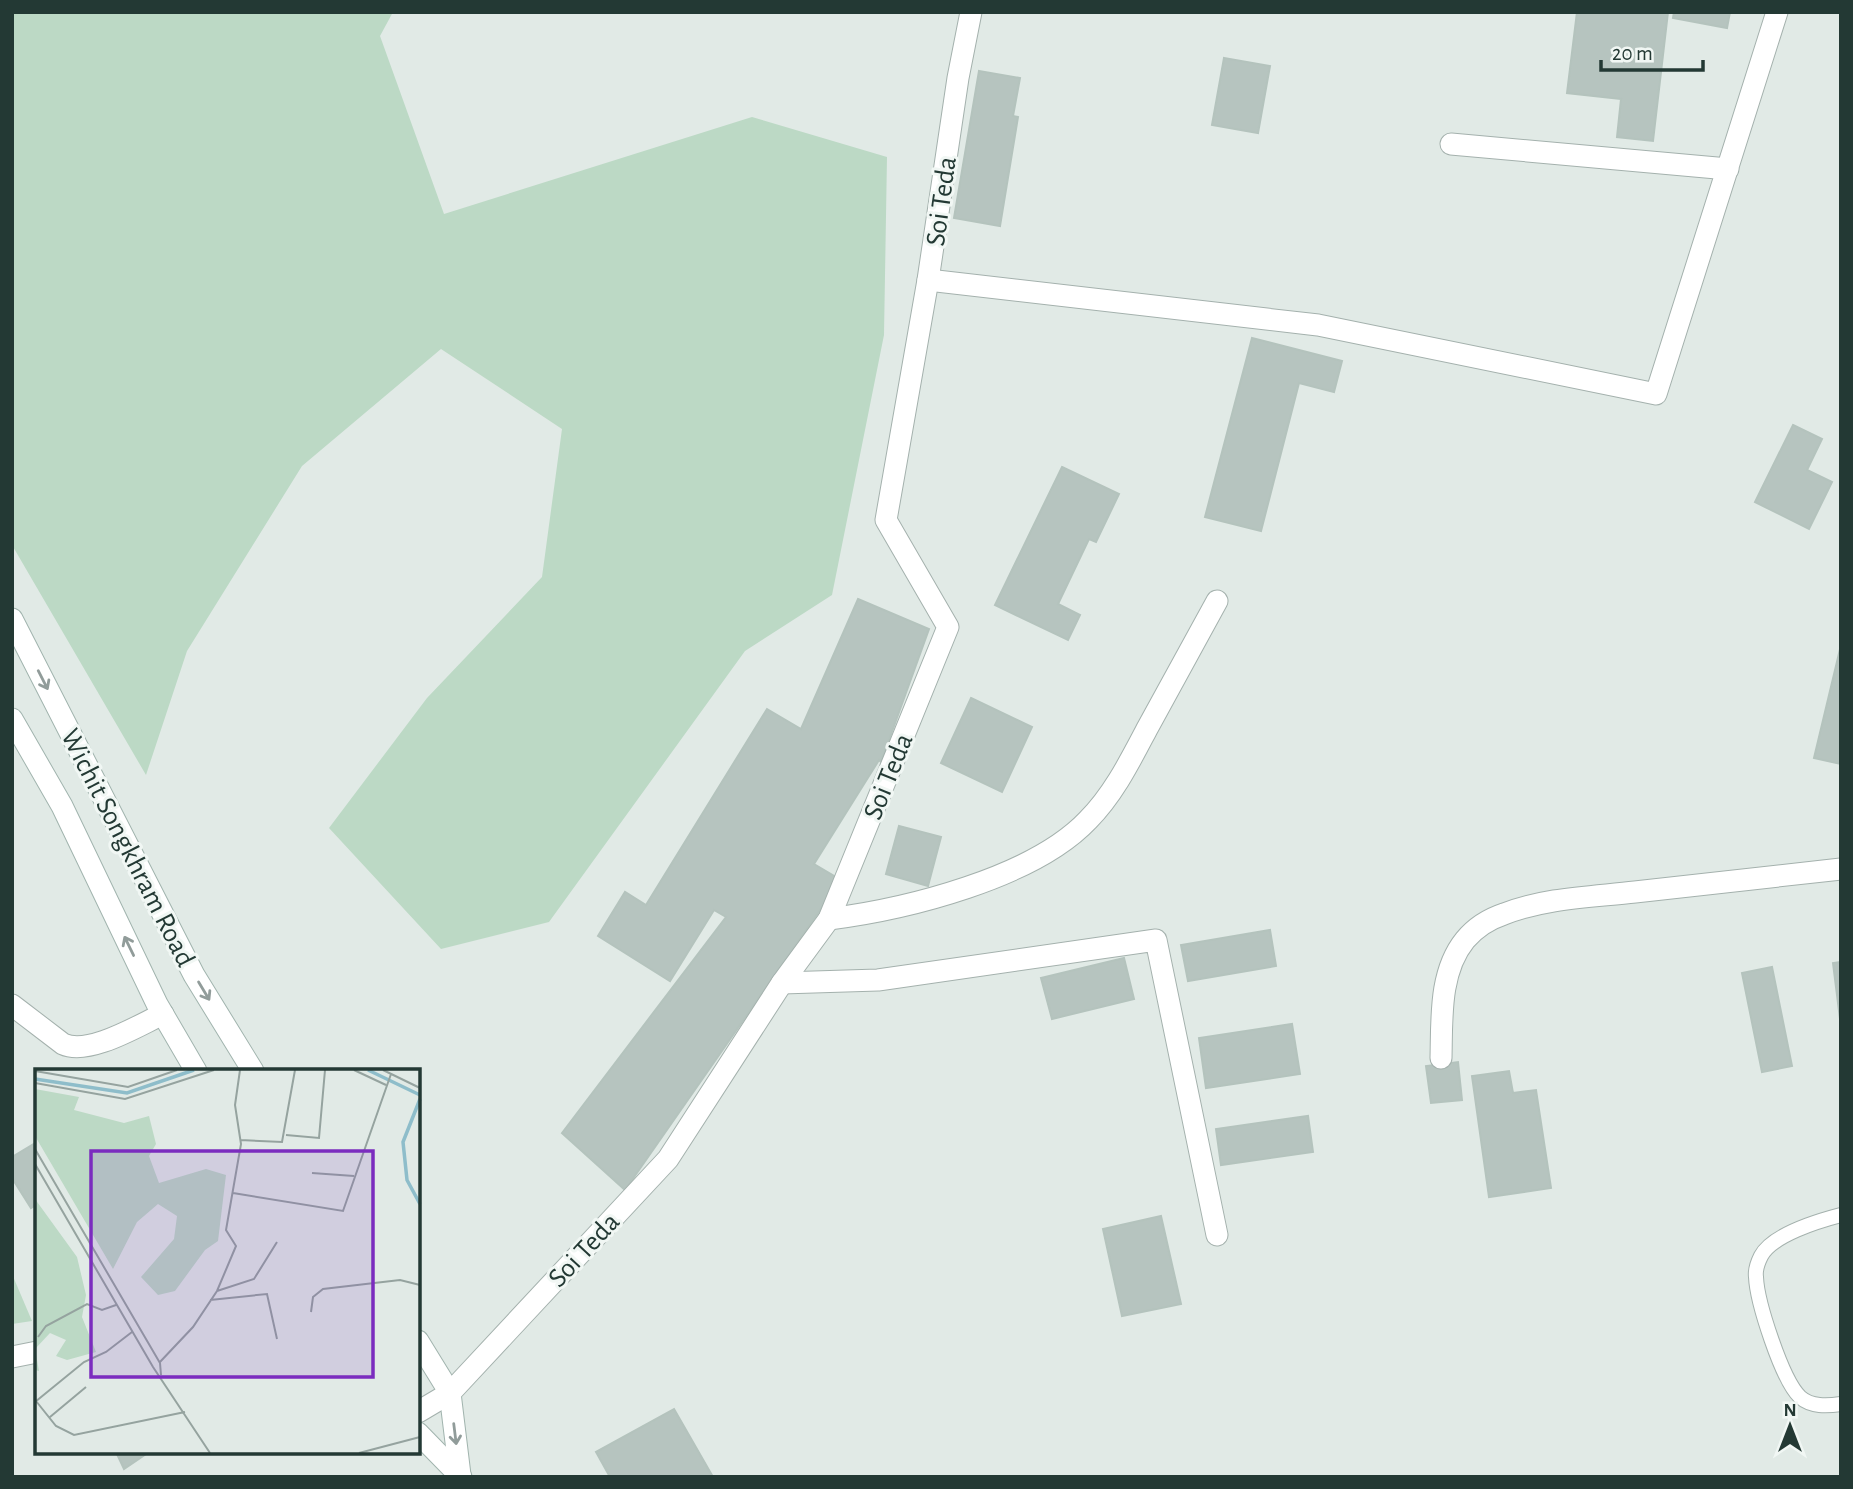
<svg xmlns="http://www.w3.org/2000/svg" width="1853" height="1489" font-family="'Alegreya Sans',sans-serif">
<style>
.green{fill:#bcd9c5}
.building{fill:#b6c4bf;stroke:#b4c3bd;stroke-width:2}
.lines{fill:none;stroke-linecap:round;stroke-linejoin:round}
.lane-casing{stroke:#a4b1ad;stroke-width:16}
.street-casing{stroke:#a4b1ad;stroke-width:23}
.secondary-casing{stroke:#a1b4ae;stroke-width:23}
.lane{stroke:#fff;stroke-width:14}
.street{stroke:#fff;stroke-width:21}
.secondary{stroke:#fff;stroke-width:21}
.oneway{stroke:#919c9a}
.labels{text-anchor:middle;stroke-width:6;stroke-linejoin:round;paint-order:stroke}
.street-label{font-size:28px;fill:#233934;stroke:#f1f7f4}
.inset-river{fill:none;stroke:#8ebdca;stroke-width:3.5}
.inset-road{fill:none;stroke:#95a39f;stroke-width:2}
.view{fill:#7b2cbf;fill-opacity:0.15;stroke:#7b2cbf;stroke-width:3.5}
.inset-edge{fill:none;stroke:#233934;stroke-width:3.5}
</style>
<rect width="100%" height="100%" fill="#e1eae6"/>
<g class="green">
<polygon points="12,12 393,12 380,36 444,214 752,117 887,157 884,335 832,595 745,651 549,922 441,949 329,828 427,698 542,577 562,429 441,349 302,466 187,651 146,775 12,545"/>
<polygon points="12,1274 32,1321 12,1324"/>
</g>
<g class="building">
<polygon points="1577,12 1668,12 1653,141 1617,137 1621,99 1567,93"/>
<polygon points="1674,12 1730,12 1727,28 1673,18"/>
<polygon points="1224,58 1270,66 1258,133 1212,125"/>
<polygon points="979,71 1020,78 1013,116 1018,117 1000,226 954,218"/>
<polygon points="1252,338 1342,361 1334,392 1299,383 1261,531 1205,517"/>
<polygon points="1793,425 1822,439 1807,470 1832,482 1809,529 1755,502"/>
<polygon points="1062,467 1119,494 1096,542 1089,539 1058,604 1080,615 1068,640 995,605"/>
<polygon points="858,599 929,629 881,762 879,760 814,864 841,880 625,1190 562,1133 726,917 714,910 670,981 598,936 625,892 646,905 767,709 801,729"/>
<polygon points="1841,645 1841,764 1814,758"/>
<polygon points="971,698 1032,727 1002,792 941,763"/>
<polygon points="899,826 941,837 928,886 886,874"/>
<polygon points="1270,930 1276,966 1188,981 1181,945"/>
<polygon points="1124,958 1134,999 1052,1019 1041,978"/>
<polygon points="1841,962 1841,1027 1833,963"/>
<polygon points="1772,967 1792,1066 1762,1072 1742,973"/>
<polygon points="1292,1024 1300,1074 1206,1088 1199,1038"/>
<polygon points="1458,1062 1462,1100 1431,1103 1426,1066"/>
<polygon points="1509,1071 1513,1093 1536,1090 1551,1188 1489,1197 1472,1076"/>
<polygon points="1308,1116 1313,1152 1221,1165 1216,1129"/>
<polygon points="37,1142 37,1204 31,1208 12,1178 12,1157"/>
<polygon points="1161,1216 1181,1304 1122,1316 1103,1229"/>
<polygon points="674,1409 713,1477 610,1477 596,1452"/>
<polygon points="116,1452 149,1452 124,1469"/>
</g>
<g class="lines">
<g class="lane-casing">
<path id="lane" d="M1841,1215C1818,1221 1772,1235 1761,1256C1758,1262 1755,1270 1756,1277C1757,1302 1782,1380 1800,1397C1811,1407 1827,1406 1841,1404"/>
</g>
<g class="street-casing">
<g id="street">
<polyline points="1451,144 1728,169"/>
<polyline points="928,280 1318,325 1656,394 1777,12"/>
<path d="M829,919C907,909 1033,878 1088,820C1114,794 1131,759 1148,727C1171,685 1194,643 1217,601"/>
<polyline points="782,983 878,980 1156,940 1217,1235"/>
<path d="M12,1005L63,1044C89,1056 139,1025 163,1014"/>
<path d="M1441,1058C1442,1019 1439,972 1465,940C1475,928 1489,919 1504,914C1545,898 1591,897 1635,892C1703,884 1772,877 1841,869"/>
<polyline points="12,1357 37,1352"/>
<polyline points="418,1412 450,1393 668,1159 782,983 829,919 948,627 886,520 928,280 958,78 971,12"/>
</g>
</g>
<g class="secondary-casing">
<g id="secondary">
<polyline points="12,619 194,975 253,1071"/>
<polyline points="12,719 62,806 157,1004 196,1071"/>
<polyline points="418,1341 450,1393 460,1475"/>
<polyline points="418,1433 461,1477"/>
</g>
</g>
<use href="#lane" class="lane"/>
<use href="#street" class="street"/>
<use href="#secondary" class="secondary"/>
</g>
<defs><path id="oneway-shaft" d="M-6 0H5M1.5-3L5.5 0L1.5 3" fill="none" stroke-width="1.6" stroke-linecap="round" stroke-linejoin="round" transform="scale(1.75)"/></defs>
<g class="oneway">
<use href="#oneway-shaft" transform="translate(43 680) rotate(63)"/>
<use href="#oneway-shaft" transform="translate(129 946) rotate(-116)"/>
<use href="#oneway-shaft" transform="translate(204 991) rotate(59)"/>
<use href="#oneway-shaft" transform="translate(455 1434) rotate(83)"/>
</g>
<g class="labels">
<g class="street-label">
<text transform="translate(940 201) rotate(-82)" y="10">Soi Teda</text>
<text transform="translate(887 776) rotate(-68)" y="10">Soi Teda</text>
<text transform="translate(129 847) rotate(63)" y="10">Wichit Songkhram Road</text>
<text transform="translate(583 1249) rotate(-47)" y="10">Soi Teda</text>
</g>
</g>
<g transform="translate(35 1069)">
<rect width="385" height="385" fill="#e1eae6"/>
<path d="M0,20L44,28L39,41L89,54L114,47L121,75L114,87L124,114L171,100L191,106L183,172L170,181L140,222L123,226L106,208L139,170L142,147L123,135L102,153L78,200L0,67ZM0,130L42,188L51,226L47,248L61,283L32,291L21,287L31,271L15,264L0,280L4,302L0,301Z" fill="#bcd9c5"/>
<path class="inset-river" d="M333,1L385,26M0,10L92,24L159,1M385,30L368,73L372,111L385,135"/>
<path class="inset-road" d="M319,1L351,16M348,1L385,19M0,2L93,18L142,1M0,14L90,30L179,1M251,66L284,69L290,1M205,71L247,73L260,1M0,80L125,294L126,306M0,95L118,298L175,384M277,104L319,107M198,124L308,142L356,5M182,222L219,210L242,173M175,231L232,225L242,270M276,243L278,228L288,220L365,211L385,216M3,268L11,257L52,235L67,241L81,236M124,294L158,258L182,222L201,177L191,161L206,75L200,36L205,1M1,332L21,357L39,366L150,343M0,333L49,293L71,283L97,263M15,348L51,318M324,384L385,368"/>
<path class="view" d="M56,82H338V308H56Z"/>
<rect width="385" height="385" class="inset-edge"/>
</g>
<rect width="1853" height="1489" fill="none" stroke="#233934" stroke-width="28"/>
<g transform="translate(1790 1426)" stroke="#f1f7f4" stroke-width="5" paint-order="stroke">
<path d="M0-5L12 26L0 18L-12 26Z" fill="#233934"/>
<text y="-10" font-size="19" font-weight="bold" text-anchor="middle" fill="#233934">N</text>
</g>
<path d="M1601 60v10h102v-10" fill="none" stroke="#233934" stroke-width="3.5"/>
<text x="1612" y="60" font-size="21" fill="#233934" stroke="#f1f7f4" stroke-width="5" paint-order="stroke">20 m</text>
</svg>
